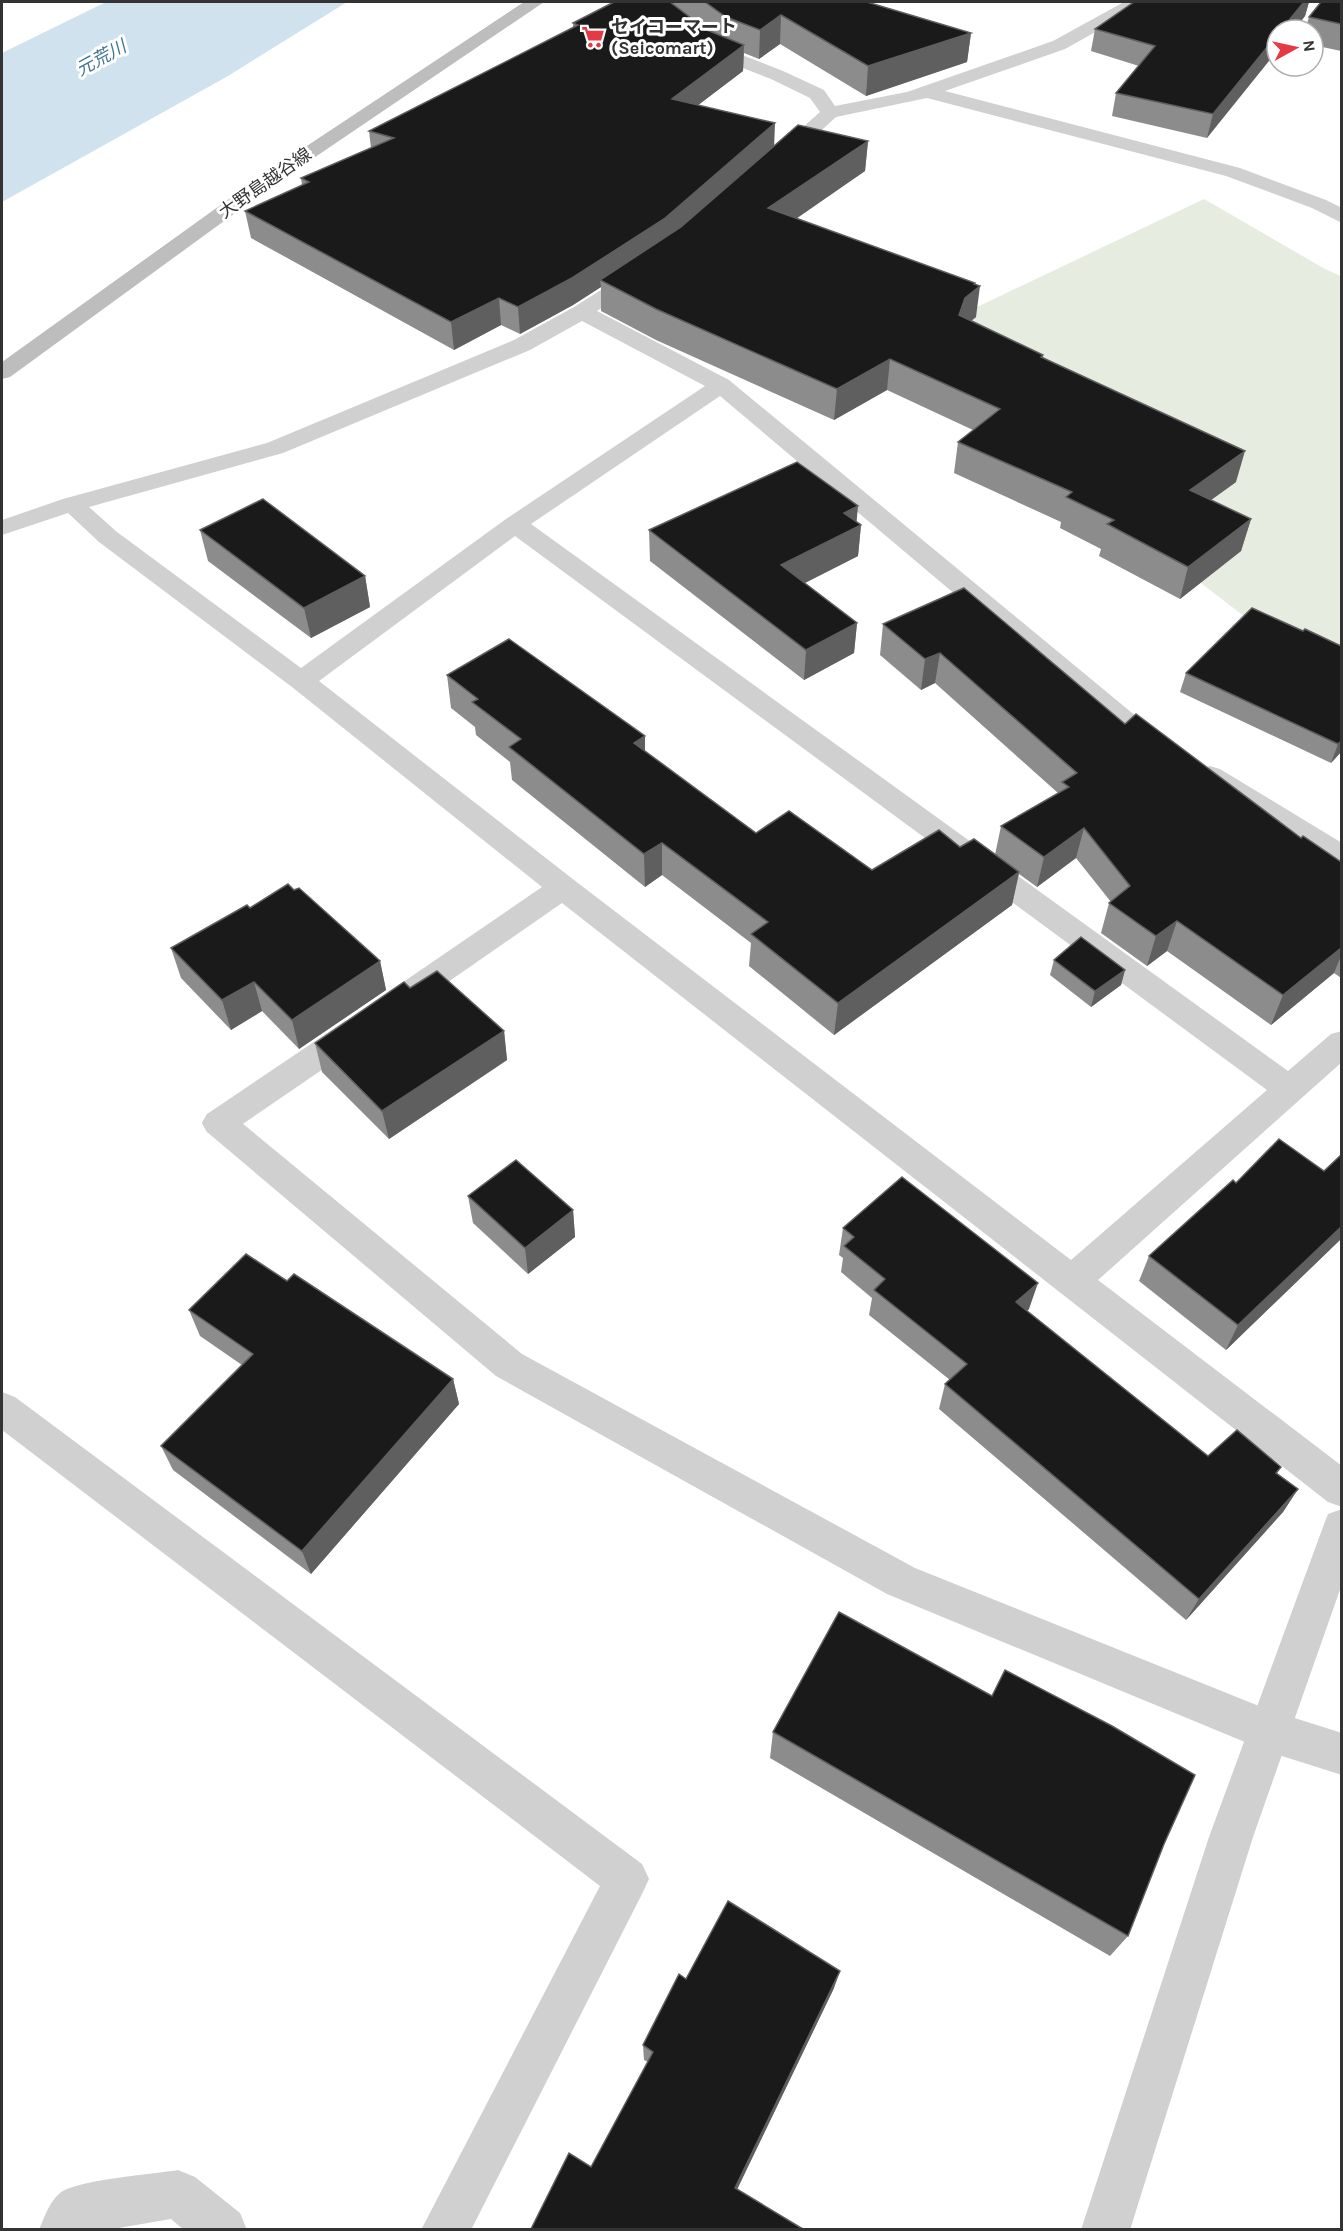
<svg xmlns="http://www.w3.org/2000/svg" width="1343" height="2231" font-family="Karla,'Noto Sans JP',sans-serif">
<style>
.green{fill:#e6ecdf}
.water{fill:#cfe2ee}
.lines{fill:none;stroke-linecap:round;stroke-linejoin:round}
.minor{fill:#d0d0d0;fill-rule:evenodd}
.tertiary{fill:#d0d0d0;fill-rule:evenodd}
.secondary{fill:#bdbdbd;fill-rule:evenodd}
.wall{fill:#8c8c8c}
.shaded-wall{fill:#5f5f5f}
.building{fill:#1a1a1a;stroke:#5f5f5f;stroke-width:1.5}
.labels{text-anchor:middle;stroke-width:6;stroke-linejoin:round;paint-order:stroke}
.far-poi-label{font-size:18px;font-weight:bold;fill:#333;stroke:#fff;text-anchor:start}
.far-water-label{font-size:18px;font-style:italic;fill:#3f7597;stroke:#fff}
.far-street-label{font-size:18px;fill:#333;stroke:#fff}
</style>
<rect width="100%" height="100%" fill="#fff"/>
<polygon class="green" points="1204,199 1325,269 1341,276 1341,691 1045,463 889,349"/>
<polygon class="water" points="106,2 347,2 228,76 2,202 2,53"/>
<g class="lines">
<g class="minor">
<polygon points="644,2 663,2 724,48 783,71 824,90 835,106 907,92 1053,41 1124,2 1144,2 1142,6 1065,49 945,91 1240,168 1326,200 1342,208 1342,223 1312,208 1226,176 927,98 836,117 786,163 772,163 769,159 772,155 820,112 810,98 771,79 712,56"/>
<path d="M638,269L645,271L649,275L645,279L597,311L729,380L1149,727L1173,741L1177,748L1173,755C1156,759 1144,749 1129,741L720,396L531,524L1288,1071L1331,1034L1342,1031V1062L1098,1280L1342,1466V1507L1328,1502L562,903L415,1005L404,1009L393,1005L388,997L393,989L542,887L292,687L99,542L68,513L2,535V520L63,499L267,443L514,340L574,307L631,271ZM582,321L705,386L506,519L301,668L117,532L89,507L283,453L530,350ZM515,536L1267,1090L1071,1260L574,880L319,681Z"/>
<polygon points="1210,766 1220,769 1342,843 1342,867 1332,864 1200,783 1196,776 1200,769"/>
<polygon points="356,1018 367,1021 372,1030 367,1039 231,1132 219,1136 207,1132 202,1123 207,1114 345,1021"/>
<polygon points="2,1392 15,1397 642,1864 649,1879 642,1894 471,2230 421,2230 600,1886 2,1430"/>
<polygon points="1342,1509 1342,1584 1253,1837 1130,2230 1081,2230 1209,1837 1323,1527 1328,1514"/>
<path d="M178,2170L195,2177L240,2213L247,2230H184L171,2219L107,2230H39C44,2218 49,2202 60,2193C75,2180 155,2174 178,2170Z"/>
</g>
<polygon class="tertiary" points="219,1110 231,1114 522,1354 915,1568 1269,1710 1342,1733 1342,1775 1269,1752 887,1594 496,1376 207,1132 202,1123 207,1114"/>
<polygon class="secondary" points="524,2 544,2 268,189 10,377 2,379 2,362 254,181"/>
</g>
<g class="wall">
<polygon points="614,2 867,2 971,33 967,62 866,96 780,44 759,59 744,53 743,71 698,105 774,146 868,141 865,171 796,218 975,284 976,317 971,321 1043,355 1043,357 1236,482 1211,500 1251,519 1241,551 1180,599 1099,556 1101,549 1060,528 1061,522 954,473 958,442 973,430 887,390 834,420 656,340 601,311 601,287 573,305 520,334 501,325 454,350 251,238 245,211 302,185 301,178 371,148 369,131 573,28 573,23"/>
<polygon points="1134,2 1309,2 1305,16 1294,30 1277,30 1207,138 1112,116 1116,93 1139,66 1091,51 1095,29"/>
<polygon points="1341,2 1341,51 1313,45 1313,30 1305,30 1309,17"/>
<polygon points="857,522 861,525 858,556 805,583 857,623 854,653 804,680 650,561 649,530"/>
<polygon points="200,530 365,576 370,607 311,638 208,561"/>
<polygon points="883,624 1125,724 1301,838 1341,862 1341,978 1334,973 1271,1025 1167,951 1147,966 1101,933 1109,903 1111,902 1076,858 1037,887 1019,874 1012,905 834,1035 749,966 751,943 662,875 645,887 512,780 510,762 476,735 475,727 451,708 447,675 645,752 756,833 872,870 960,847 995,855 1001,826 1058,793 935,683 921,690 880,655"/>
<polygon points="1303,631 1341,752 1331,763 1180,692 1186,673"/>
<polygon points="294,890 380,961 386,990 299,1049 262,1011 231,1030 181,978 171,948 250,908"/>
<polygon points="1054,960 1125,970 1121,985 1091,1007 1050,975"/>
<polygon points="410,988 504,1031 507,1060 389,1139 322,1072 315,1043"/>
<polygon points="1341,1155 1341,1239 1226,1350 1139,1281 1149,1256 1236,1183 1324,1171"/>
<polygon points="468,1196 573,1210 575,1237 528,1274 473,1223"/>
<polygon points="843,1228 1029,1309 1027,1311 1208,1456 1281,1467 1277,1473 1298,1489 1283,1512 1186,1620 939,1409 945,1384 950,1380 869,1315 872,1298 841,1272 843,1258 839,1255"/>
<polygon points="287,1281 453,1379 459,1404 311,1574 173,1470 161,1446 242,1365 200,1336 189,1310"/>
<polygon points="773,1732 1164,1844 1128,1936 1110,1956 770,1758"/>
<polygon points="686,1979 834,1988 737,2189 591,2167 648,2062 644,2060 643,2045"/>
</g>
<g class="shaded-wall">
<polygon points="1304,2 1309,2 1305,16 1294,30 1281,30"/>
<polygon points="781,15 780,44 759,59 760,30"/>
<polygon points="971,33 967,62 866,96 868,66"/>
<polygon points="1277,35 1277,51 1207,138 1213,114"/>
<polygon points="744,45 743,71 672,125 672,99"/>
<polygon points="775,123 774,149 664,246 600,280 601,287 573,305 520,334 518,307"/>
<polygon points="868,141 865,171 767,239 768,208"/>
<polygon points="975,283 974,291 980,286 976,317 961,329 959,315 965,298"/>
<polygon points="499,298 501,325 454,350 451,322"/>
<polygon points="890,359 887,390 834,420 837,389"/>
<polygon points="1245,451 1236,482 1182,521 1190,490"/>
<polygon points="858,506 856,528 861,525 858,556 779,596 781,565 844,513"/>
<polygon points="1251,519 1241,551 1180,599 1188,567"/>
<polygon points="365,576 370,607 311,638 304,608"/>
<polygon points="857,623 854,653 804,680 806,650"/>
<polygon points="940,653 935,683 921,690 925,659"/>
<polygon points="645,736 645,769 634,743"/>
<polygon points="1341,741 1341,752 1331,763 1338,744"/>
<polygon points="1084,828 1076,858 1037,887 1044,857"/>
<polygon points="662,843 662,875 645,887 644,854"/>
<polygon points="1019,872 1012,905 834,1035 838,1003"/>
<polygon points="1177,921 1167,951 1147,966 1156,936"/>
<polygon points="1341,948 1341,956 1334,973 1271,1025 1283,995"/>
<polygon points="380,961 386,990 299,1049 292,1020"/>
<polygon points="1125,970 1121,985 1091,1007 1095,991"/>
<polygon points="254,982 262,1011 231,1030 222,1000"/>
<polygon points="504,1031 507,1060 389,1139 382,1111"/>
<polygon points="573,1210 575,1237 528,1274 525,1248"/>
<polygon points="1341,1227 1341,1239 1226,1350 1238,1325"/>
<polygon points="1038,1283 1029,1309 1008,1328 1016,1302"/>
<polygon points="453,1379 459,1404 311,1574 302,1551"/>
<polygon points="1298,1489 1283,1512 1186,1620 1199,1599"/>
<polygon points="840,1971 834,1988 733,2198 735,2188"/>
</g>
<g class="building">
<polygon points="614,2 670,2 707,30 744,45 672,99 775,123 664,219 572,278 518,307 499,298 451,322 245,211 309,182 301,178 394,138 369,131 578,25 573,23"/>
<polygon points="705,2 867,2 971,33 868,66 781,15 760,30 726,17"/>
<polygon points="1134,2 1304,2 1281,30 1277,30 1277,35 1213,114 1116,93 1155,46 1095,29"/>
<polygon points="1321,2 1341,2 1341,24 1309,17"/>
<polygon points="798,125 868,141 768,208 975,283 974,284 980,286 965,298 959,315 1043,355 1041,357 1245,451 1190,490 1251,519 1188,567 1107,524 1114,520 1066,497 1072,492 958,442 1000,409 890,359 837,389 656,309 600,280 681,227"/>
<polygon points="797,462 858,506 844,513 861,525 781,565 857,623 806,650 649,530"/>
<polygon points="263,499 365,576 304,608 200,530"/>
<polygon points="964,588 1125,724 1136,714 1301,838 1303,836 1341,862 1341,948 1283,995 1177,921 1156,936 1109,903 1130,886 1084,828 1044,857 1001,826 1069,787 1062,782 1077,773 940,653 925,659 883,624"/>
<polygon points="1252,608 1303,631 1305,629 1341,646 1341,741 1338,744 1186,673"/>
<polygon points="509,639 645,736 634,743 756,833 789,811 872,870 939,830 960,847 974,839 1019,872 838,1003 751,934 768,922 662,843 644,854 509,747 521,739 472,702 478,699 447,675"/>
<polygon points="288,884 294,890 299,888 380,961 292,1020 254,982 222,1000 171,948 247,905 250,908"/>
<polygon points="1081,937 1125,970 1095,991 1054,960"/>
<polygon points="437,971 504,1031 382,1111 315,1043 404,982 410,988"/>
<polygon points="1279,1139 1324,1171 1341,1155 1341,1227 1238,1325 1149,1256 1233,1180 1236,1183"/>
<polygon points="516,1160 573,1210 525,1248 468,1196"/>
<polygon points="902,1177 1038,1283 1016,1302 1208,1456 1237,1430 1281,1467 1276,1473 1298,1489 1199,1599 945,1384 967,1364 874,1290 885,1279 844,1246 854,1237 843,1228"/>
<polygon points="246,1254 287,1281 294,1274 453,1379 302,1551 161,1446 253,1354 189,1310"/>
<polygon points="839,1612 992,1696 1005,1670 1112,1726 1195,1775 1164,1844 1128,1936 773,1732"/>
<polygon points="728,1901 840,1971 735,2188 803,2229 531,2229 569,2153 591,2167 653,2052 643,2045 679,1974 686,1979"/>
</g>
<defs>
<g id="supermarket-bare" transform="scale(1.8)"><path d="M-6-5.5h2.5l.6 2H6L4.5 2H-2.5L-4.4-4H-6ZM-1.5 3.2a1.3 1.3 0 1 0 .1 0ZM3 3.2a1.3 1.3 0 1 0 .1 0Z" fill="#e63946" stroke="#fff" stroke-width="2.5" paint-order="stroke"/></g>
</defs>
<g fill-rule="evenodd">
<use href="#supermarket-bare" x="593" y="37"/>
</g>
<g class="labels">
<g class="far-poi-label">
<text x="611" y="33">セイコーマート<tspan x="611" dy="21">(Seicomart)</tspan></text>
</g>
<g class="far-water-label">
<text transform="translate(101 58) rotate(-29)" y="6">元荒川</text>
</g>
<g class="far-street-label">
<text transform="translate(265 183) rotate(-35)" y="6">大野島越谷線</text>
</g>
</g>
<rect width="1343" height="2231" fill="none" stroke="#333333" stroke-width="6"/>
<g transform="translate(1295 48) rotate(82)"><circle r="28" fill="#ffffff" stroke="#adadad" stroke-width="1.5"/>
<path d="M0-4.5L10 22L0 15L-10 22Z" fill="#e63946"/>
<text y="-9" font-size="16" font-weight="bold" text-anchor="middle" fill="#333333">N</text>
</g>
</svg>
